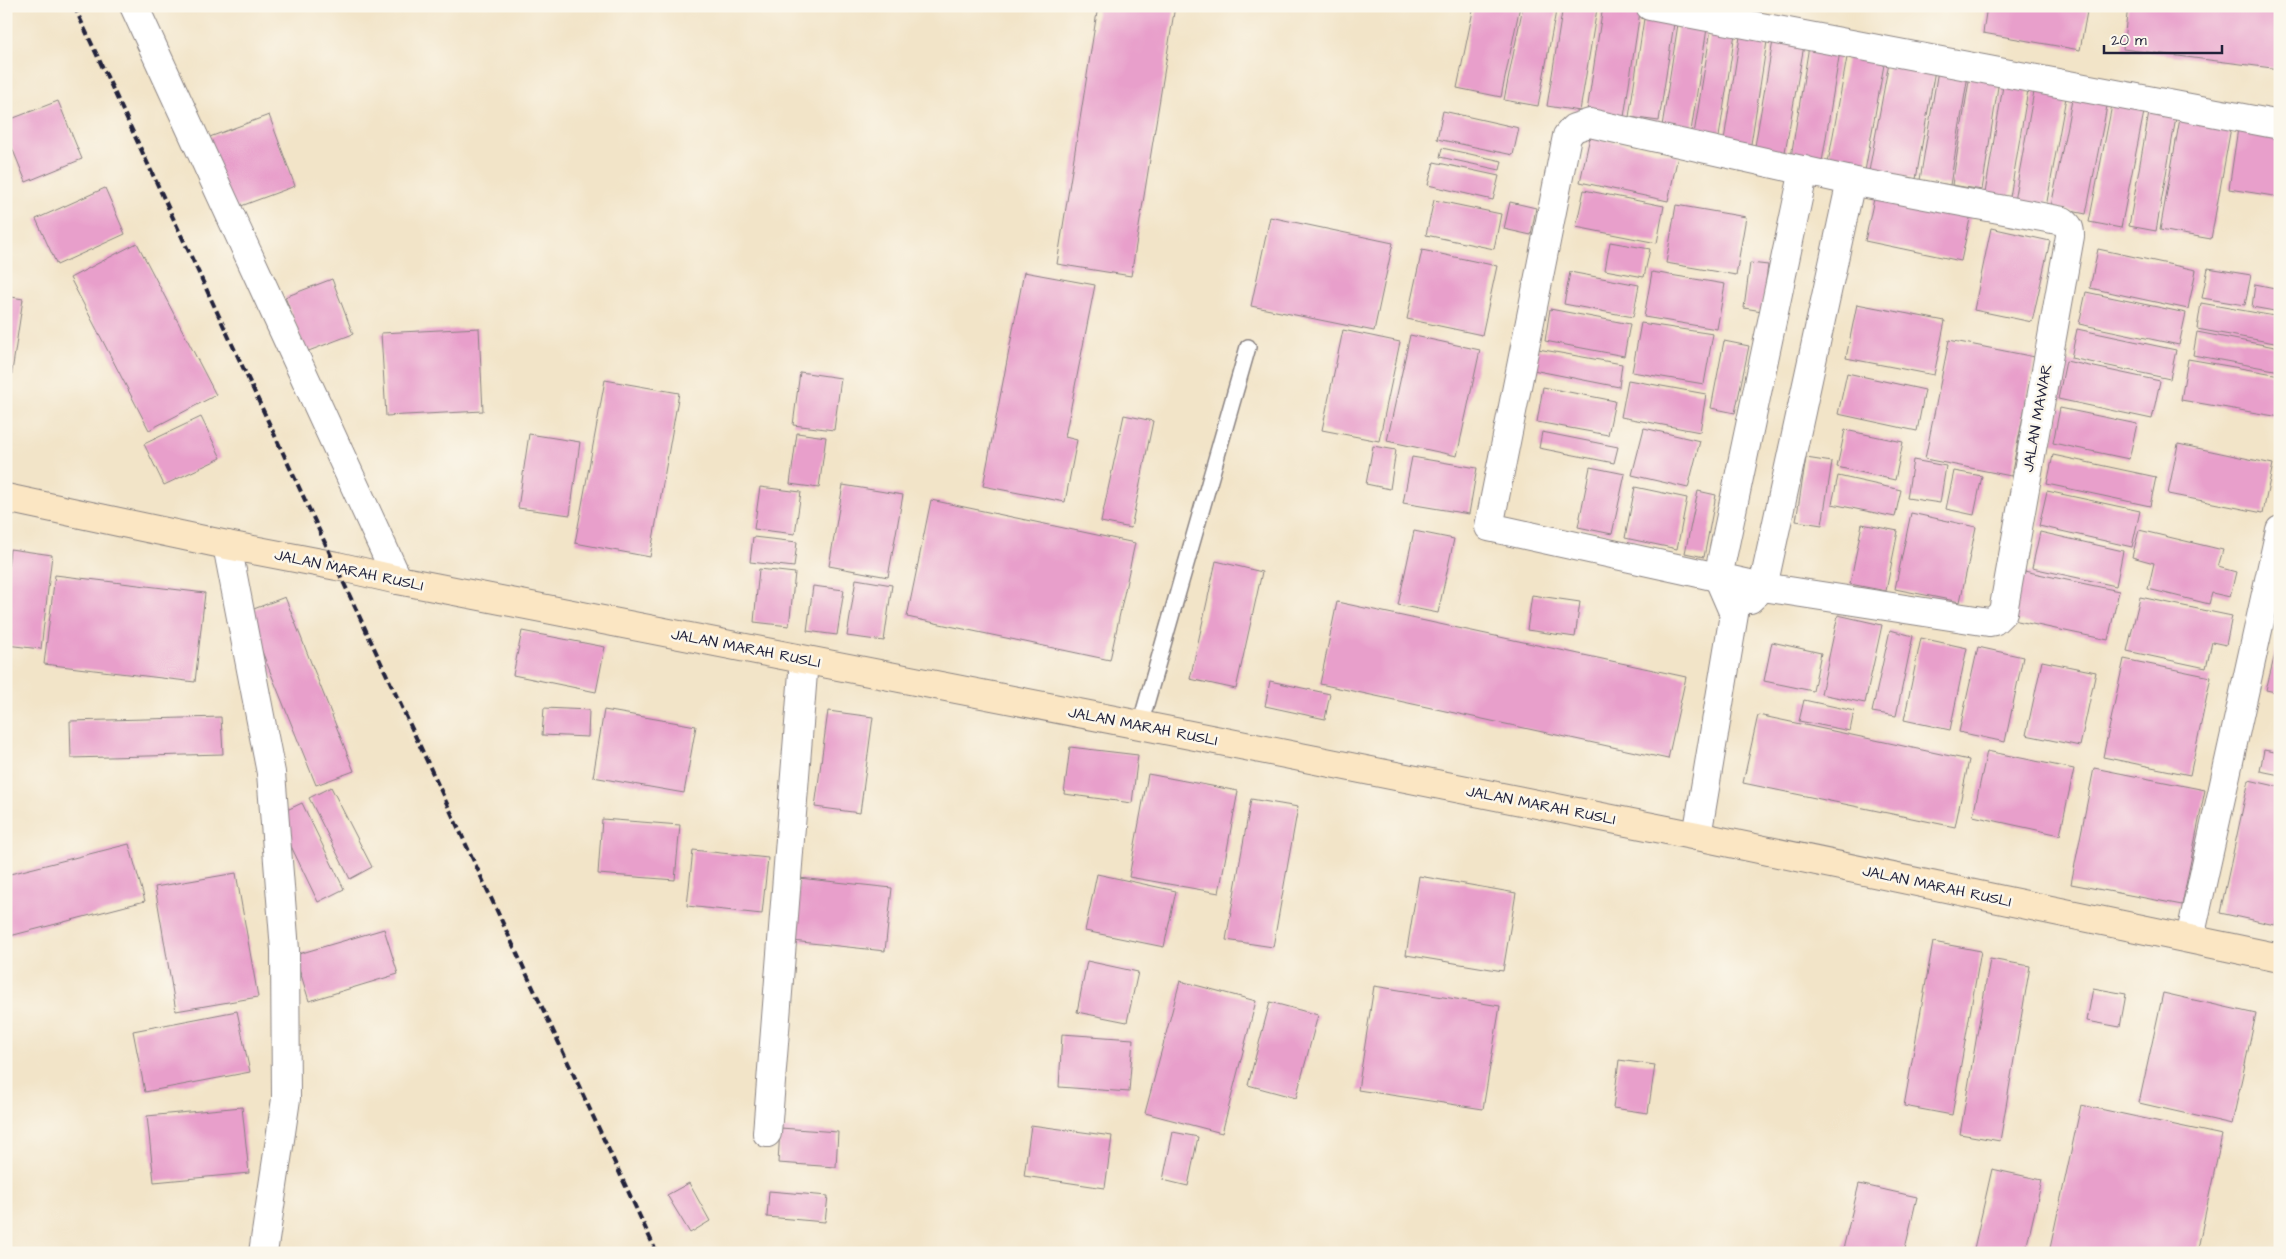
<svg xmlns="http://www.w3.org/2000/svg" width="2286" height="1259" font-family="'Architects Daughter',sans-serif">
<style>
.building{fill:#e89fcb}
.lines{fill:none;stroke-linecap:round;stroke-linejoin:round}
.lane-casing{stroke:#8a8382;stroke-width:18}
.street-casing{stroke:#8a8382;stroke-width:30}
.secondary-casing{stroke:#8a8382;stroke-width:30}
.lane{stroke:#fff;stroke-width:15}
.street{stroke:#fff;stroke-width:28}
.secondary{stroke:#fbe6c3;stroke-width:28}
.rail{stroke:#22223b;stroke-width:4;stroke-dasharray:8 4;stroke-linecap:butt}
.labels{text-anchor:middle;stroke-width:5;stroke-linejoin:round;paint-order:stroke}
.street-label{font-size:15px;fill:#22223b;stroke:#fbf7ec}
</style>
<rect width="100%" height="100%" fill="#fbf7ec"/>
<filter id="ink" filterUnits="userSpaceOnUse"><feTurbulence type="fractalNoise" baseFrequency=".02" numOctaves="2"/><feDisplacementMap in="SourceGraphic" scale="10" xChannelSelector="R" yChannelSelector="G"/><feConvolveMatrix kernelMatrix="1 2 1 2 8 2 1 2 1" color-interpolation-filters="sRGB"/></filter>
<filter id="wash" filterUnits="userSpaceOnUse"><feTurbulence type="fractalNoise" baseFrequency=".0096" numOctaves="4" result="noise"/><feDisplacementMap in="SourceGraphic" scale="20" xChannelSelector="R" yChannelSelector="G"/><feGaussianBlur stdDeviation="1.12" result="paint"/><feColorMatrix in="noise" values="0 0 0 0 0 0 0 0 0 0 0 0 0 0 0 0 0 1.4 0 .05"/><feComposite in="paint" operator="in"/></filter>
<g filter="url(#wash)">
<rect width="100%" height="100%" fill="#f2e4c8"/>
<g id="blocks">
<g class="building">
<polygon points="1098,6 1175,6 1131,276 1057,264"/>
<polygon points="1474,6 1520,6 1501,97 1457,88"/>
<polygon points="1523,6 1557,6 1538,106 1504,100"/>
<polygon points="1563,6 1597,9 1580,111 1547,106"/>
<polygon points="1603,6 1640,12 1624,117 1587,111"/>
<polygon points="1987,6 2088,6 2080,50 1983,33"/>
<polygon points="2128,6 2280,6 2280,69 2123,49"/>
<polygon points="1645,12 1675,17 1659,121 1629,117"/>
<polygon points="1679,18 1708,22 1691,131 1662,126"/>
<polygon points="1712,23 1736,27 1719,137 1694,134"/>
<polygon points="1741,30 1768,35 1751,144 1724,140"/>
<polygon points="1774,35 1805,40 1785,152 1755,146"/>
<polygon points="1809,46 1840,51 1822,162 1791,157"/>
<polygon points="1848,52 1885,59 1865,171 1828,163"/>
<polygon points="1889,62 1935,70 1916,179 1869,171"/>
<polygon points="1938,70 1968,75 1950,185 1920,180"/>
<polygon points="1970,75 1999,80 1982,190 1952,185"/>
<polygon points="2004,80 2029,84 2010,197 1985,193"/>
<polygon points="2035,86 2067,92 2046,207 2014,201"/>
<polygon points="2073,95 2108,101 2086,214 2051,207"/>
<polygon points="2113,100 2145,107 2121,228 2089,222"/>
<polygon points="58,101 82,159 26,182 6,133 6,121"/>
<polygon points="2150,107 2177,112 2156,231 2129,226"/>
<polygon points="1443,111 1519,128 1513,155 1437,139"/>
<polygon points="2181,113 2232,122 2211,239 2160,230"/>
<polygon points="269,115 295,186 233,209 207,138"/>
<polygon points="2238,128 2280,135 2280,197 2229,189"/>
<polygon points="1590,137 1678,156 1668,201 1580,182"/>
<polygon points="1442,148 1502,161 1500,170 1440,157"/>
<polygon points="1434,162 1499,176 1493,200 1428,185"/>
<polygon points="105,188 125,234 57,265 36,219"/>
<polygon points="1584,190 1664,206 1657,243 1576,227"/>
<polygon points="1875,194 1971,214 1961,261 1865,241"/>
<polygon points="1434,200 1501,214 1494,249 1426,235"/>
<polygon points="1510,202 1536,208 1531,235 1504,229"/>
<polygon points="1676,205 1746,217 1736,275 1666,263"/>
<polygon points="1270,217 1393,243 1374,331 1251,306"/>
<polygon points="1991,228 2050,241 2032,322 1974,310"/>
<polygon points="1610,242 1650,249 1644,277 1605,270"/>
<polygon points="137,243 216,395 149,430 70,278"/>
<polygon points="2098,249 2196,270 2188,309 2090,288"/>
<polygon points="1422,250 1497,266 1482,335 1407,319"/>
<polygon points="1750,263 1768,265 1762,311 1744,308"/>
<polygon points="2208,268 2251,275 2245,305 2202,298"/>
<polygon points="1024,272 1095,285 1065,437 1077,440 1065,502 983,486"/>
<polygon points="1570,272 1639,285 1633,317 1564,304"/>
<polygon points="1652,272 1725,284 1717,329 1644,317"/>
<polygon points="332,279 353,334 306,352 285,297"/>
<polygon points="2255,284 2280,289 2280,312 2252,307"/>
<polygon points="2086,292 2186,313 2179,345 2079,324"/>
<polygon points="6,296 23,299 7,405 6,405"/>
<polygon points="2201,303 2280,317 2280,344 2197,329"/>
<polygon points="1857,304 1945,321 1934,375 1846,358"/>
<polygon points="1550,309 1630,324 1624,356 1545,341"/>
<polygon points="1641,323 1713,334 1704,384 1632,372"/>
<polygon points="479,328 483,411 386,416 381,333"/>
<polygon points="2077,329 2176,350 2170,379 2071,358"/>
<polygon points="1343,330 1400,342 1379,441 1322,430"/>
<polygon points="2197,332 2280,348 2280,371 2193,355"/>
<polygon points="1410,335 1480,350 1457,456 1387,441"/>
<polygon points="1949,340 2035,357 2011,476 1925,459"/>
<polygon points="1724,341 1749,346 1735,413 1711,408"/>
<polygon points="1538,349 1622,364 1619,387 1533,370"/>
<polygon points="2188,359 2280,375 2280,417 2181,400"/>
<polygon points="2066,361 2160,381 2152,419 2058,399"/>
<polygon points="800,372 841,378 834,430 793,425"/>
<polygon points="1847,373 1925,390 1917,431 1838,414"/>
<polygon points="605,380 679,393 650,557 575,543"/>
<polygon points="1628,380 1706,394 1700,432 1621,417"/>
<polygon points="1543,387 1615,401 1608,435 1537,422"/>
<polygon points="2060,408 2137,424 2129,459 2053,443"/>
<polygon points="1124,415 1153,421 1131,528 1101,522"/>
<polygon points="201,417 221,458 164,485 144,444"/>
<polygon points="1644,428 1700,441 1688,488 1632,475"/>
<polygon points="1845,430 1903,442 1895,480 1837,467"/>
<polygon points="1542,432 1618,447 1614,463 1539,448"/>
<polygon points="797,433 826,437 819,488 790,484"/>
<polygon points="529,434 580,442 570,515 518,508"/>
<polygon points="2178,444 2273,464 2263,513 2168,494"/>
<polygon points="1373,446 1396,450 1390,489 1366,484"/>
<polygon points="2053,455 2156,477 2150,506 2047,484"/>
<polygon points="1412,457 1477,468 1469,514 1403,503"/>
<polygon points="1806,458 1832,462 1822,525 1796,521"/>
<polygon points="1913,460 1946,466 1940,503 1907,498"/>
<polygon points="1590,467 1625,474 1612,534 1578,527"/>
<polygon points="1954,471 1982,476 1974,515 1946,509"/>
<polygon points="1838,476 1901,490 1895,517 1832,504"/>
<polygon points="843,485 903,495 888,577 829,566"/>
<polygon points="760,487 801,492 795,534 754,529"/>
<polygon points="1635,487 1687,498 1677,549 1625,538"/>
<polygon points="1698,491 1716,495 1704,557 1685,553"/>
<polygon points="2047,491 2140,511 2132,547 2039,526"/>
<polygon points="931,500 1135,543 1110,660 907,617"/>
<polygon points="1911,513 1976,527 1960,602 1895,589"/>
<polygon points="1862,524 1898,531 1886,591 1850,584"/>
<polygon points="2139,530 2223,550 2218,567 2236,572 2230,597 2212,593 2209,604 2148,589 2154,563 2132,557"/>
<polygon points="1414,531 1454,539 1438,613 1398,605"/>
<polygon points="2040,532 2123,551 2116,586 2032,568"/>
<polygon points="753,537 797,542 794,567 750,562"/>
<polygon points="10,549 52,555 41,649 6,645 6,585"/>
<polygon points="1216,561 1262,572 1236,689 1190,679"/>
<polygon points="759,569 795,573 789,626 754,622"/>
<polygon points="2024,571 2119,591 2108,640 2013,620"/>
<polygon points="55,575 205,593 195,682 44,664"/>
<polygon points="856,579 892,585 884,641 847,636"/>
<polygon points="813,586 844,590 837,635 807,631"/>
<polygon points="1532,595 1580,602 1575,637 1527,630"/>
<polygon points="285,597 354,771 316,785 246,612"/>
<polygon points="2140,597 2232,616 2226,645 2212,642 2206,668 2127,651"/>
<polygon points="1337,602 1686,677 1668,759 1320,684"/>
<polygon points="1838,615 1882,625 1865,703 1821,694"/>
<polygon points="1890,630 1913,636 1896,716 1872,712"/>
<polygon points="522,631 605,647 596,692 513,675"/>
<polygon points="1921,638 1967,648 1950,730 1904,720"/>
<polygon points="1772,642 1821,653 1813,691 1764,681"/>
<polygon points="2278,642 2280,642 2280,693 2266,690"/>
<polygon points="1978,647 2023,657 2005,742 1959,732"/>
<polygon points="2124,659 2211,677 2190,775 2103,757"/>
<polygon points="2042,661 2096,672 2080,746 2026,735"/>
<polygon points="1270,681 1330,694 1325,719 1265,706"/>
<polygon points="1804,700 1854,711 1850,731 1799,721"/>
<polygon points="544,708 589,710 588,737 542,735"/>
<polygon points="604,710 696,726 684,793 593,777"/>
<polygon points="828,711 873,717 860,813 815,807"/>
<polygon points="1758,715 1969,760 1955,827 1743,783"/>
<polygon points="221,717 223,754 71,758 70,721"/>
<polygon points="1070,747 1138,755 1132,803 1064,794"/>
<polygon points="2264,750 2280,753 2280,775 2260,771"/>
<polygon points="1987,751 2074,769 2060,835 1973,816"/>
<polygon points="2094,768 2205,790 2182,905 2071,884"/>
<polygon points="1148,774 1238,791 1219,893 1129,877"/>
<polygon points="2249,780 2280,787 2280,901 2275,925 2220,913"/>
<polygon points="331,787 372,867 350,879 309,798"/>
<polygon points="1251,799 1298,807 1273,947 1226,940"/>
<polygon points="302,803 344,889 318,902 276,815"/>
<polygon points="602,819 680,825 675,880 598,874"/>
<polygon points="129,844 145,901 6,937 6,875"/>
<polygon points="693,850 768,858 762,914 687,906"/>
<polygon points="236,873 258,997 176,1011 155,887"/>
<polygon points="1097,874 1176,891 1164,947 1085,931"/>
<polygon points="1419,876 1516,893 1503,971 1406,955"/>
<polygon points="799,878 892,888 885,951 792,941"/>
<polygon points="384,929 398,974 309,1001 295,955"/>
<polygon points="1933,942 1981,951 1952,1115 1904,1106"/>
<polygon points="1990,959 2030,966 2000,1141 1960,1134"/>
<polygon points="1087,961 1138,972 1127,1022 1077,1012"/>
<polygon points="1180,981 1256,1001 1222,1133 1145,1113"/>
<polygon points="1374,986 1500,1006 1483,1109 1358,1090"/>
<polygon points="2093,988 2126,994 2120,1027 2087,1021"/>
<polygon points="2163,993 2256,1014 2232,1124 2139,1103"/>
<polygon points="1270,1002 1318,1015 1296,1098 1248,1085"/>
<polygon points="237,1011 250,1072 145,1092 133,1031"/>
<polygon points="1062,1034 1133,1039 1129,1092 1059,1087"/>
<polygon points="1619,1060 1655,1065 1648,1113 1613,1108"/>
<polygon points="2081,1105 2222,1135 2197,1253 2049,1253"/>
<polygon points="242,1107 249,1173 154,1182 147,1116"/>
<polygon points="1031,1125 1112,1136 1105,1188 1024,1176"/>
<polygon points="780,1128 838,1132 836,1167 778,1163"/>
<polygon points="1173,1132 1198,1137 1188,1186 1163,1180"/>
<polygon points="1992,1169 2042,1180 2025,1253 1973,1253"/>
<polygon points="689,1183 710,1221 690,1233 667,1195"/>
<polygon points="1859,1184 1917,1197 1904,1253 1842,1253"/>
<polygon points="769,1191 828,1196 825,1222 767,1217"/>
</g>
</g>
</g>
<g filter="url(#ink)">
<use href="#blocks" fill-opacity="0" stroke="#8a8382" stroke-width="1"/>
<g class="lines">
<g class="lane-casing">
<polyline id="lane" points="1140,725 1248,347"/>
</g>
<g class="street-casing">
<g id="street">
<polyline points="134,6 398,580"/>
<polyline points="1650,6 2280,125"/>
<path d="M1590,123L1851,181L2063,221C2069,226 2070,228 2070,236L2003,612L1994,621L1989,622L1763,587L1489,527L1567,136L1574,128Z"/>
<polyline points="227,545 271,773 285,950 286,1099 263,1253"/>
<polyline points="1750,599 1763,587 1851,181"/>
<polyline points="1697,836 1734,614 1718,577 1804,170"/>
<polyline points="2190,938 2280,530"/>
<polyline points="767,1133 804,660"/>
</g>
</g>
<g class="secondary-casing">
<polyline id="secondary" points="6,498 227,545 337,566 398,580 1140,725 1697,836 2280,958"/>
</g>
<use href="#lane" class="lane"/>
<use href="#street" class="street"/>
<use href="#secondary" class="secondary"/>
<polyline class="rail" points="74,6 657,1253"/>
</g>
</g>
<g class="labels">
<g class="street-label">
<text transform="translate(2037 418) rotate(-80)" y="5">JALAN MAWAR</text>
<text transform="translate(349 570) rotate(12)" y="5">JALAN MARAH RUSLI</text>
<text transform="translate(746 648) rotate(11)" y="5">JALAN MARAH RUSLI</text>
<text transform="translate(1143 726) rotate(11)" y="5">JALAN MARAH RUSLI</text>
<text transform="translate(1541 805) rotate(11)" y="5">JALAN MARAH RUSLI</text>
<text transform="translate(1937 886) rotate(12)" y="5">JALAN MARAH RUSLI</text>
</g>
</g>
<rect width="2286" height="1259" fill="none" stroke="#fbf7ec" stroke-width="25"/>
<path d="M2104 45v8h118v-8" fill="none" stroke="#22223b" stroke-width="2.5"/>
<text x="2111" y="45" font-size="15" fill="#22223b" stroke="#fbf7ec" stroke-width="4" paint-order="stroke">20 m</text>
</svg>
